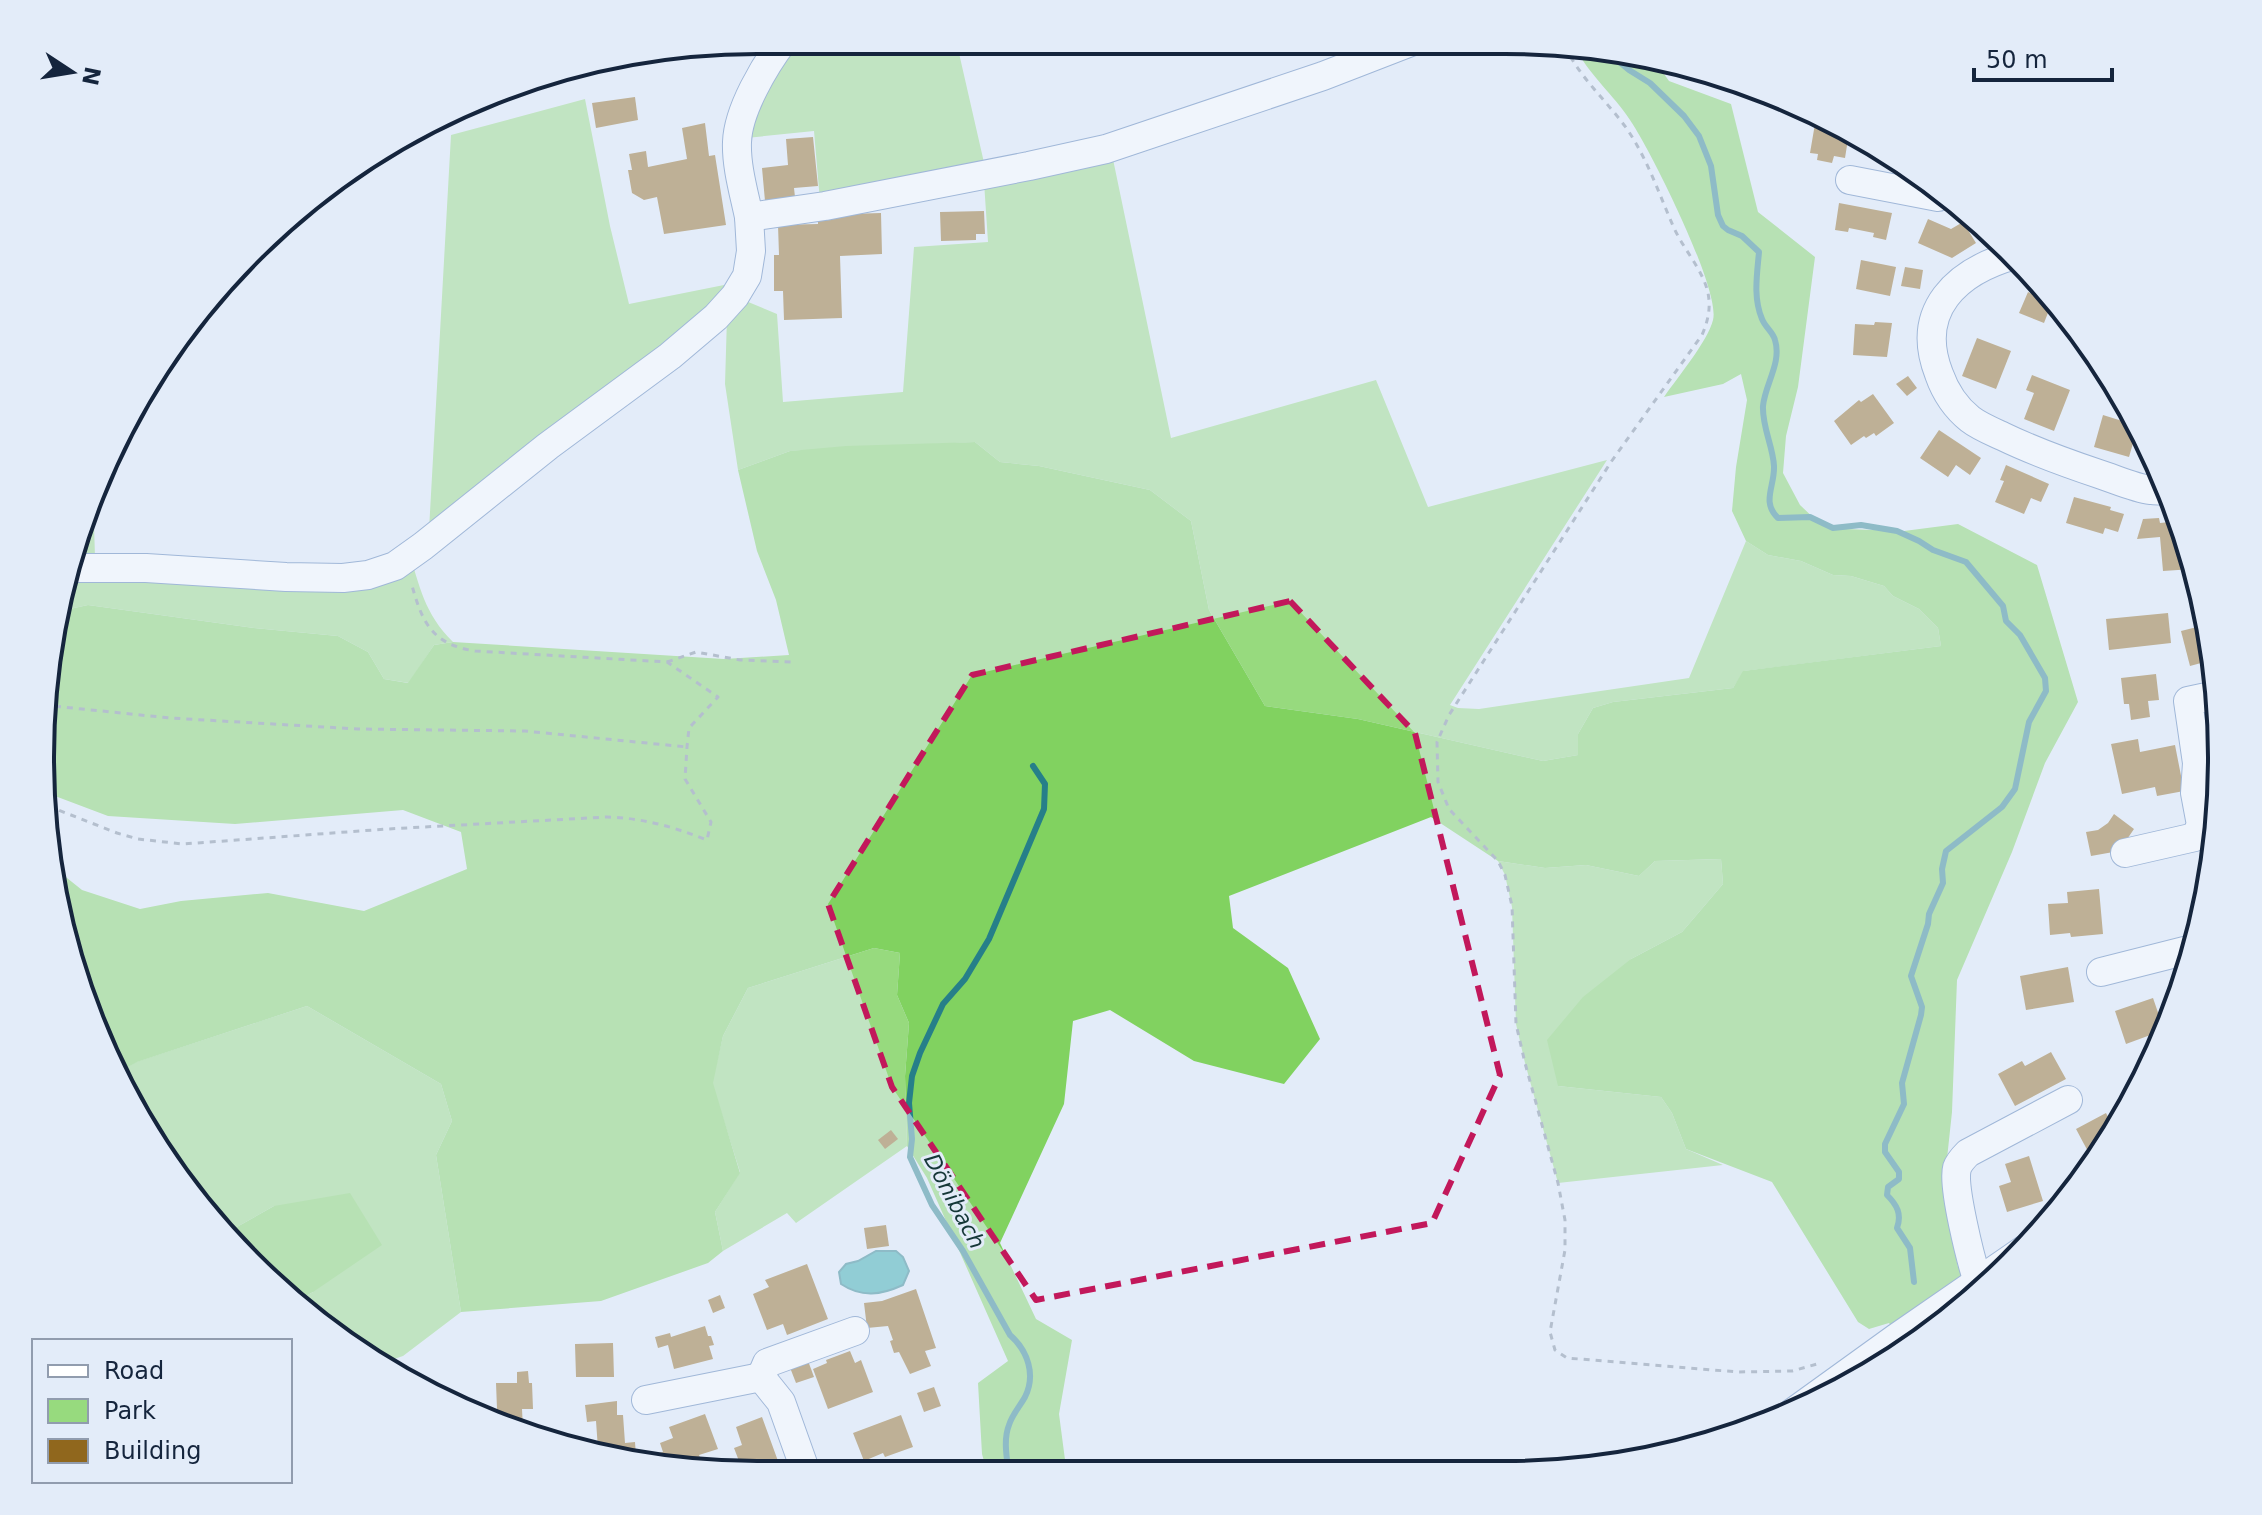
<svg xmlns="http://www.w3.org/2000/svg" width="2262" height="1515" font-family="'DejaVu Sans',sans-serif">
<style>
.green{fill:#97da7e}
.forest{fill:#81d260}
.water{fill:#2da6a9;stroke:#267f89;stroke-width:2}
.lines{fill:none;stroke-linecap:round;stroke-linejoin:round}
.stream{stroke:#267f89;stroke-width:6}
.building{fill:#90671d}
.minor-casing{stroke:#4f77b0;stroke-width:30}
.path{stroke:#7b889a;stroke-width:3;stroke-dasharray:6 6;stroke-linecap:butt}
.minor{stroke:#fff;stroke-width:28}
.marked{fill:none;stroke:#c2185b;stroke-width:6;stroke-dasharray:16 10;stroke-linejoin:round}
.labels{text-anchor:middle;stroke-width:6;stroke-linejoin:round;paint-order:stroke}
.water-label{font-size:22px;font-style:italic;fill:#153838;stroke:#e3ecf9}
.rim{fill:none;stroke:#15253d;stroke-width:4}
</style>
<rect width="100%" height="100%" fill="#e3ecf9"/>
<g class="green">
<polygon points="781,40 956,40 985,167 1109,140 1171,438 1376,380 1428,507 1607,460 1450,705 1458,708 1479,709 1689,678 1746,541 1768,555 1801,561 1833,575 1851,576 1884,586 1893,596 1919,609 1938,628 1941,646 1744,671 1733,688 1613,702 1593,708 1578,734 1578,755 1543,761 1358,719 1265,706 1209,610 1191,521 1150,490 1039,466 1000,462 975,442 790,451 738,470 725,384 727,317 429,530 451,135 585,99 610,226 629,304 739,282 741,299 777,314 783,402 903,392 914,247 988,242 984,182 821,213 814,131 736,139"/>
<path d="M93,491L95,557L340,571L408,549C420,587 424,613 453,642L434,645L409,683L384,679L368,652L338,636L254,628L88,605L65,610Z"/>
<polygon points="1721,859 1723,884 1682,932 1631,959 1558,1086 1661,1097 1672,1113 1686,1149 1723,1165 1558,1183 1525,1063 1516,1024 1512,907 1505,875 1498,861 1545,868 1586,865 1639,876 1655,861"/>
<polygon points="874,948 900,953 897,995 909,1023 905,1076 907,1146 796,1223 787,1213 723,1251 715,1212 740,1172 712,1083 723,1036 748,988"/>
<polygon points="307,1006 441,1084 452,1121 436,1155 461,1312 403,1356 385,1362 299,1300 313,1292 274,1206 226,1233 136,1116 119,1072 136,1062"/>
</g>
<g class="forest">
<path d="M1575,47L1644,54L1652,57L1669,81L1731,104L1758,212L1815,257L1798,387L1786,436L1783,473L1800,505L1820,524L1845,529L1904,531L1958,524L2037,565L2078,702L2045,763L2012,852L1957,980L1952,1112L1943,1196L1958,1267L1982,1289L1907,1351L1908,1349L1889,1323L1869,1329L1858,1322L1772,1182L1686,1149L1672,1113L1661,1097L1558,1086L1547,1040L1583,997L1631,959L1682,932L1723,884L1721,859L1655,861L1639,876L1586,865L1545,868L1498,861L1431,817L1229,896L1233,928L1288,968L1320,1039L1284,1084L1194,1061L1110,1010L1073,1021L1064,1104L1000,1243L1036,1319L1072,1340L1059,1414L1067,1475H988L982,1454L978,1383L1008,1361L927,1178L907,1146L905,1076L909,1023L897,995L900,953L874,948L748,988L723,1036L713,1083L740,1173L715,1212L723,1251L708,1263L601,1301L461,1312L436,1155L452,1121L441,1084L307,1006L137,1062L119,1072L54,898L52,866L82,890L140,909L181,901L268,893L364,911L467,869L461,832L403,810L235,824L108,816L47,793L42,710L65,610L88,605L254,628L338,636L368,652L384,679L408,683L434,645L453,642L724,659L789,655L776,600L757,551L738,470L790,451L846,446L975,442L1000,462L1039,466L1150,490L1191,521L1209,610L1265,706L1358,719L1543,761L1578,755V734L1593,708L1613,702L1733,688L1743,671L1941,646L1938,628L1919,609L1893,596L1884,586L1851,576L1833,575L1801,561L1768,555L1746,541L1732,511L1736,467L1747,400L1741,374L1723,384L1664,397C1677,378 1708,341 1713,320C1721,290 1650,149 1630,120C1614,95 1588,74 1575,47Z"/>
<polygon points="350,1193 382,1245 313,1292 299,1300 250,1265 226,1233 274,1206"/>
</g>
<path class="water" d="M876,1251H896L903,1257L909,1271L903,1285C881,1295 862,1298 841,1284L839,1272L846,1264L858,1261Z"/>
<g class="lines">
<g class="stream">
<path d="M1605,50L1629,70L1650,83L1684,116L1699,136L1711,166L1718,215L1723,226L1728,230L1742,236L1759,252C1757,275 1753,298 1762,319C1765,327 1773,332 1775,340C1782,363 1765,384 1763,406C1762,427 1773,446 1774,466C1775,486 1761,502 1778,518L1810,517L1833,528L1861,525L1897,531L1919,541L1933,550L1966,562L2003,606L2006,621L2020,635L2045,678L2046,691L2029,722L2015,789L2002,807L1946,851L1942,869L1943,883L1929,914L1928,924L1911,976L1922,1007L1921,1015L1902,1083L1904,1104L1885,1144V1152L1899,1172V1179L1888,1187L1887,1195C1897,1205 1902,1214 1897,1228L1910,1248L1914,1282"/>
<path d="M1009,1475C1007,1459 1003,1440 1009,1425C1012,1415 1020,1406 1025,1397C1036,1375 1028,1351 1010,1335L963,1251L932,1205L910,1157L912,1139L909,1103L912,1076L920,1053L943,1004L965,979L989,939L1044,809L1045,784L1033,766"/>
</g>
</g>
<g class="building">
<polygon points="635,97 638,120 596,128 592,103"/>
<polygon points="1817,112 1849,133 1845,158 1834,156 1832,163 1817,160 1818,154 1810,153"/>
<polygon points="705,123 709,156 715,155 726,225 664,234 657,197 644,200 632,193 628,170 632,170 629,154 646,151 648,167 687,159 682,128"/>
<polygon points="813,137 818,186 794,188 795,197 765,201 762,168 788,165 786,139"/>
<polygon points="1839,203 1892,213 1886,240 1873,237 1874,233 1849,228 1848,232 1835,230"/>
<polygon points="984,211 985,234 976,234 976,240 941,241 940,212"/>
<polygon points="881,213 882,254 840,256 842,318 784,320 783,291 774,291 774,255 779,255 778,225 818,224 818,215"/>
<polygon points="1928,219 1951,229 1963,222 1976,243 1952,258 1918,243"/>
<polygon points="1861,260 1896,267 1890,296 1856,289"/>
<polygon points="1905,267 1923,270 1920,289 1901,286"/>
<polygon points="2036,285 2042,287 2053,300 2044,323 2019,313 2028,292 2032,294"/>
<polygon points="1875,322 1892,323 1887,357 1853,355 1855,324 1874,325"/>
<polygon points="1977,338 2011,351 1996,389 1962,376"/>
<polygon points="2032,375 2070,390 2054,431 2024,419 2034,393 2026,390"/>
<polygon points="1908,376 1917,388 1907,396 1896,384"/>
<polygon points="1873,394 1894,423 1876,436 1874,433 1866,438 1864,436 1851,445 1834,421 1859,400 1861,402"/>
<polygon points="2103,415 2135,425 2133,432 2136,433 2129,457 2094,447"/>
<polygon points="1939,430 1981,458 1970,475 1956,465 1948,477 1920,458"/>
<polygon points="2006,465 2049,484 2041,502 2031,498 2024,514 1995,502 2004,481 2000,480"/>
<polygon points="2074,497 2111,507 2110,510 2124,514 2118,532 2105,528 2103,534 2066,523"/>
<polygon points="2159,518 2160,523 2179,521 2193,569 2163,571 2160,537 2137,539 2143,519"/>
<polygon points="2168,613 2171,643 2109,650 2106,619"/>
<polygon points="2209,624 2212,660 2190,666 2181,631"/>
<polygon points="2156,674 2159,700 2148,701 2150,717 2131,720 2129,704 2124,704 2121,678"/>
<polygon points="2218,719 2219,728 2215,729 2217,735 2203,740 2198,725"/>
<polygon points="2138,739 2140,752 2175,745 2184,791 2157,796 2155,787 2122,794 2111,744"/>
<polygon points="2215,760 2220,775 2217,806 2202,765"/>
<polygon points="2114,814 2134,829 2119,851 2091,856 2086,832 2098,830 2108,823"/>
<polygon points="2099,889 2103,934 2071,937 2070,933 2050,935 2048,904 2068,903 2067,892"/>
<polygon points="2068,967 2074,1002 2026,1010 2020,976"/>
<polygon points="2153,998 2164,1030 2126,1044 2115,1011"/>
<polygon points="2051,1052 2066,1079 2015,1106 1998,1074 2022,1061 2025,1066"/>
<polygon points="2106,1113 2115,1130 2103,1153 2092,1159 2076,1129"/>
<polygon points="891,1130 898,1139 885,1149 878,1140"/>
<polygon points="2029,1156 2043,1201 2007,1212 1999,1186 2011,1182 2005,1164"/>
<polygon points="886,1225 889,1246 867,1249 864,1228"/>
<polygon points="807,1264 828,1319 787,1335 783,1324 767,1330 753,1294 769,1287 765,1280"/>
<polygon points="916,1289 936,1348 925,1351 931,1366 910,1374 899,1352 894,1353 890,1341 893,1340 888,1326 867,1328 864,1303 882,1301"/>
<polygon points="720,1295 725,1308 713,1313 708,1300"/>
<polygon points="705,1326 708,1336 711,1336 714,1345 709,1346 713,1359 674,1369 668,1345 658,1348 655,1337 670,1333 671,1337"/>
<polygon points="613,1343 614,1377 576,1377 575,1344"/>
<polygon points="850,1351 855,1363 861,1360 873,1392 828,1409 813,1369 827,1363 826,1360"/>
<polygon points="807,1358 814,1377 796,1383 789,1365"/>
<polygon points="528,1371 529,1383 532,1383 533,1409 522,1409 523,1429 487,1417 487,1409 497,1409 496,1383 517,1383 517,1372"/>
<polygon points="418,1385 442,1385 442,1402 440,1401"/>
<polygon points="934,1387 941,1406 924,1412 917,1393"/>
<polygon points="617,1401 617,1415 623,1415 625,1443 635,1442 636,1456 611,1458 611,1448 598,1449 596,1421 587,1422 585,1405"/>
<polygon points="705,1414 718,1449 699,1455 704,1467 698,1469 664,1466 659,1453 663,1452 660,1443 673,1438 669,1427"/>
<polygon points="901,1415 913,1447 885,1457 883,1453 864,1461 853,1433"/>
<polygon points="762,1417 778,1461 753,1470 751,1466 742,1469 734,1448 742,1445 736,1427"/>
</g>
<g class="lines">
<g class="minor-casing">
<g id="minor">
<path d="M784,40C765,65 738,110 737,142C736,166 744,193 749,217L825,206L1029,166L1106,149L1323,76L1416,40"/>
<polyline points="1850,180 1938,197"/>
<path d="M2015,255C1957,271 1914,310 1939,374C1945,391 1955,407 1970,419C1979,426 1991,431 2002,436C2033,451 2066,463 2099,474C2115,479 2134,488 2151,490C2157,491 2164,490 2170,490"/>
<polyline points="75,568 146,568 286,577 343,578 368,575 395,566 423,546 548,446 670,356 716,317 735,296 747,276 751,251 749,217"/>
<polyline points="2125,853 2195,837 2201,825 2195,793 2197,763 2188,701 2216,695"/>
<polyline points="2101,972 2192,949"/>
<path d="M1978,1282C1971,1261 1952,1186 1957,1168C1959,1162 1964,1157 1968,1153L2068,1100"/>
<polyline points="761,1377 781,1402 807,1475"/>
<polyline points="761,1377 767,1363 855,1331"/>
<polyline points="646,1400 761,1377"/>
<polyline points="1792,1413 1896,1338 2025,1249"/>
</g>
</g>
<g class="path">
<path d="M1565,46C1579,77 1607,101 1627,129C1648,160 1659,194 1674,228C1684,250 1703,270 1708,293C1711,308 1708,321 1702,335L1611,462L1449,715L1437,742L1438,782L1449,809L1498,861L1505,875L1512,906L1516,1024L1525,1063L1558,1183L1565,1220V1250L1550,1332L1555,1350L1567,1358L1738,1372L1792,1371L1817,1364"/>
<polyline points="667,662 696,652 740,660 792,662"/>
<polyline points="43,705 170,718 358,729 525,731 687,747"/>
<path d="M48,806L117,833L138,839L183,844L387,829L607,817C643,818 674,827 707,840L711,822L685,779L687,747L689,728L718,697L667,662L475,651C431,644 422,622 411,582"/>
</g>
<use href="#minor" class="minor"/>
</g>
<path d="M0 0H2262V1515H0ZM1290,601L1415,733L1500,1075L1432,1223L1036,1300L892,1087L828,904L972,675Z" fill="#e3ecf9" fill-opacity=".55" fill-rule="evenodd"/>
<path class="marked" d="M1290,601L1415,733L1500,1075L1432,1223L1036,1300L892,1087L828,904L972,675Z"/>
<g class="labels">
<g class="water-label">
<text transform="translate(955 1201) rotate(62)" y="8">Dönibach</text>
</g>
</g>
<path d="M0 0H2262V1515H0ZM757 54H1505A703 703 0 0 1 2208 757V758A703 703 0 0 1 1505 1461H757A703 703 0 0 1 54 758V757A703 703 0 0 1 757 54Z" fill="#e3ecf9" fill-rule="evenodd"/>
<path class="rim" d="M757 54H1505A703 703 0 0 1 2208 757V758A703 703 0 0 1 1505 1461H757A703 703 0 0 1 54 758V757A703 703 0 0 1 757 54Z"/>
<rect x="32" y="1339" width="260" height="144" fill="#e3ecf9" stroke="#919cae" stroke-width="2"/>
<rect x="48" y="1365" width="40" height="12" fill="#ffffff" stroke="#919cae" stroke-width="2"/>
<text x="104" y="1379" font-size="24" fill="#15253d">Road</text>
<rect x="48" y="1399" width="40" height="24" fill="#97da7e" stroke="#919cae" stroke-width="2"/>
<text x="104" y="1419" font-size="24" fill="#15253d">Park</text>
<rect x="48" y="1439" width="40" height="24" fill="#90671d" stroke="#919cae" stroke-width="2"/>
<text x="104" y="1459" font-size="24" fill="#15253d">Building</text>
<g transform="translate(72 72) rotate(102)" stroke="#e3ecf9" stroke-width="6" paint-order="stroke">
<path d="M0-6L14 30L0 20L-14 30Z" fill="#15253d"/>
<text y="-12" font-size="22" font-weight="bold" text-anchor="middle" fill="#15253d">N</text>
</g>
<path d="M1974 68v12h138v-12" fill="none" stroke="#15253d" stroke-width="4"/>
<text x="1986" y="68" font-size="24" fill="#15253d" stroke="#e3ecf9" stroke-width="6" paint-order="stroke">50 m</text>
</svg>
